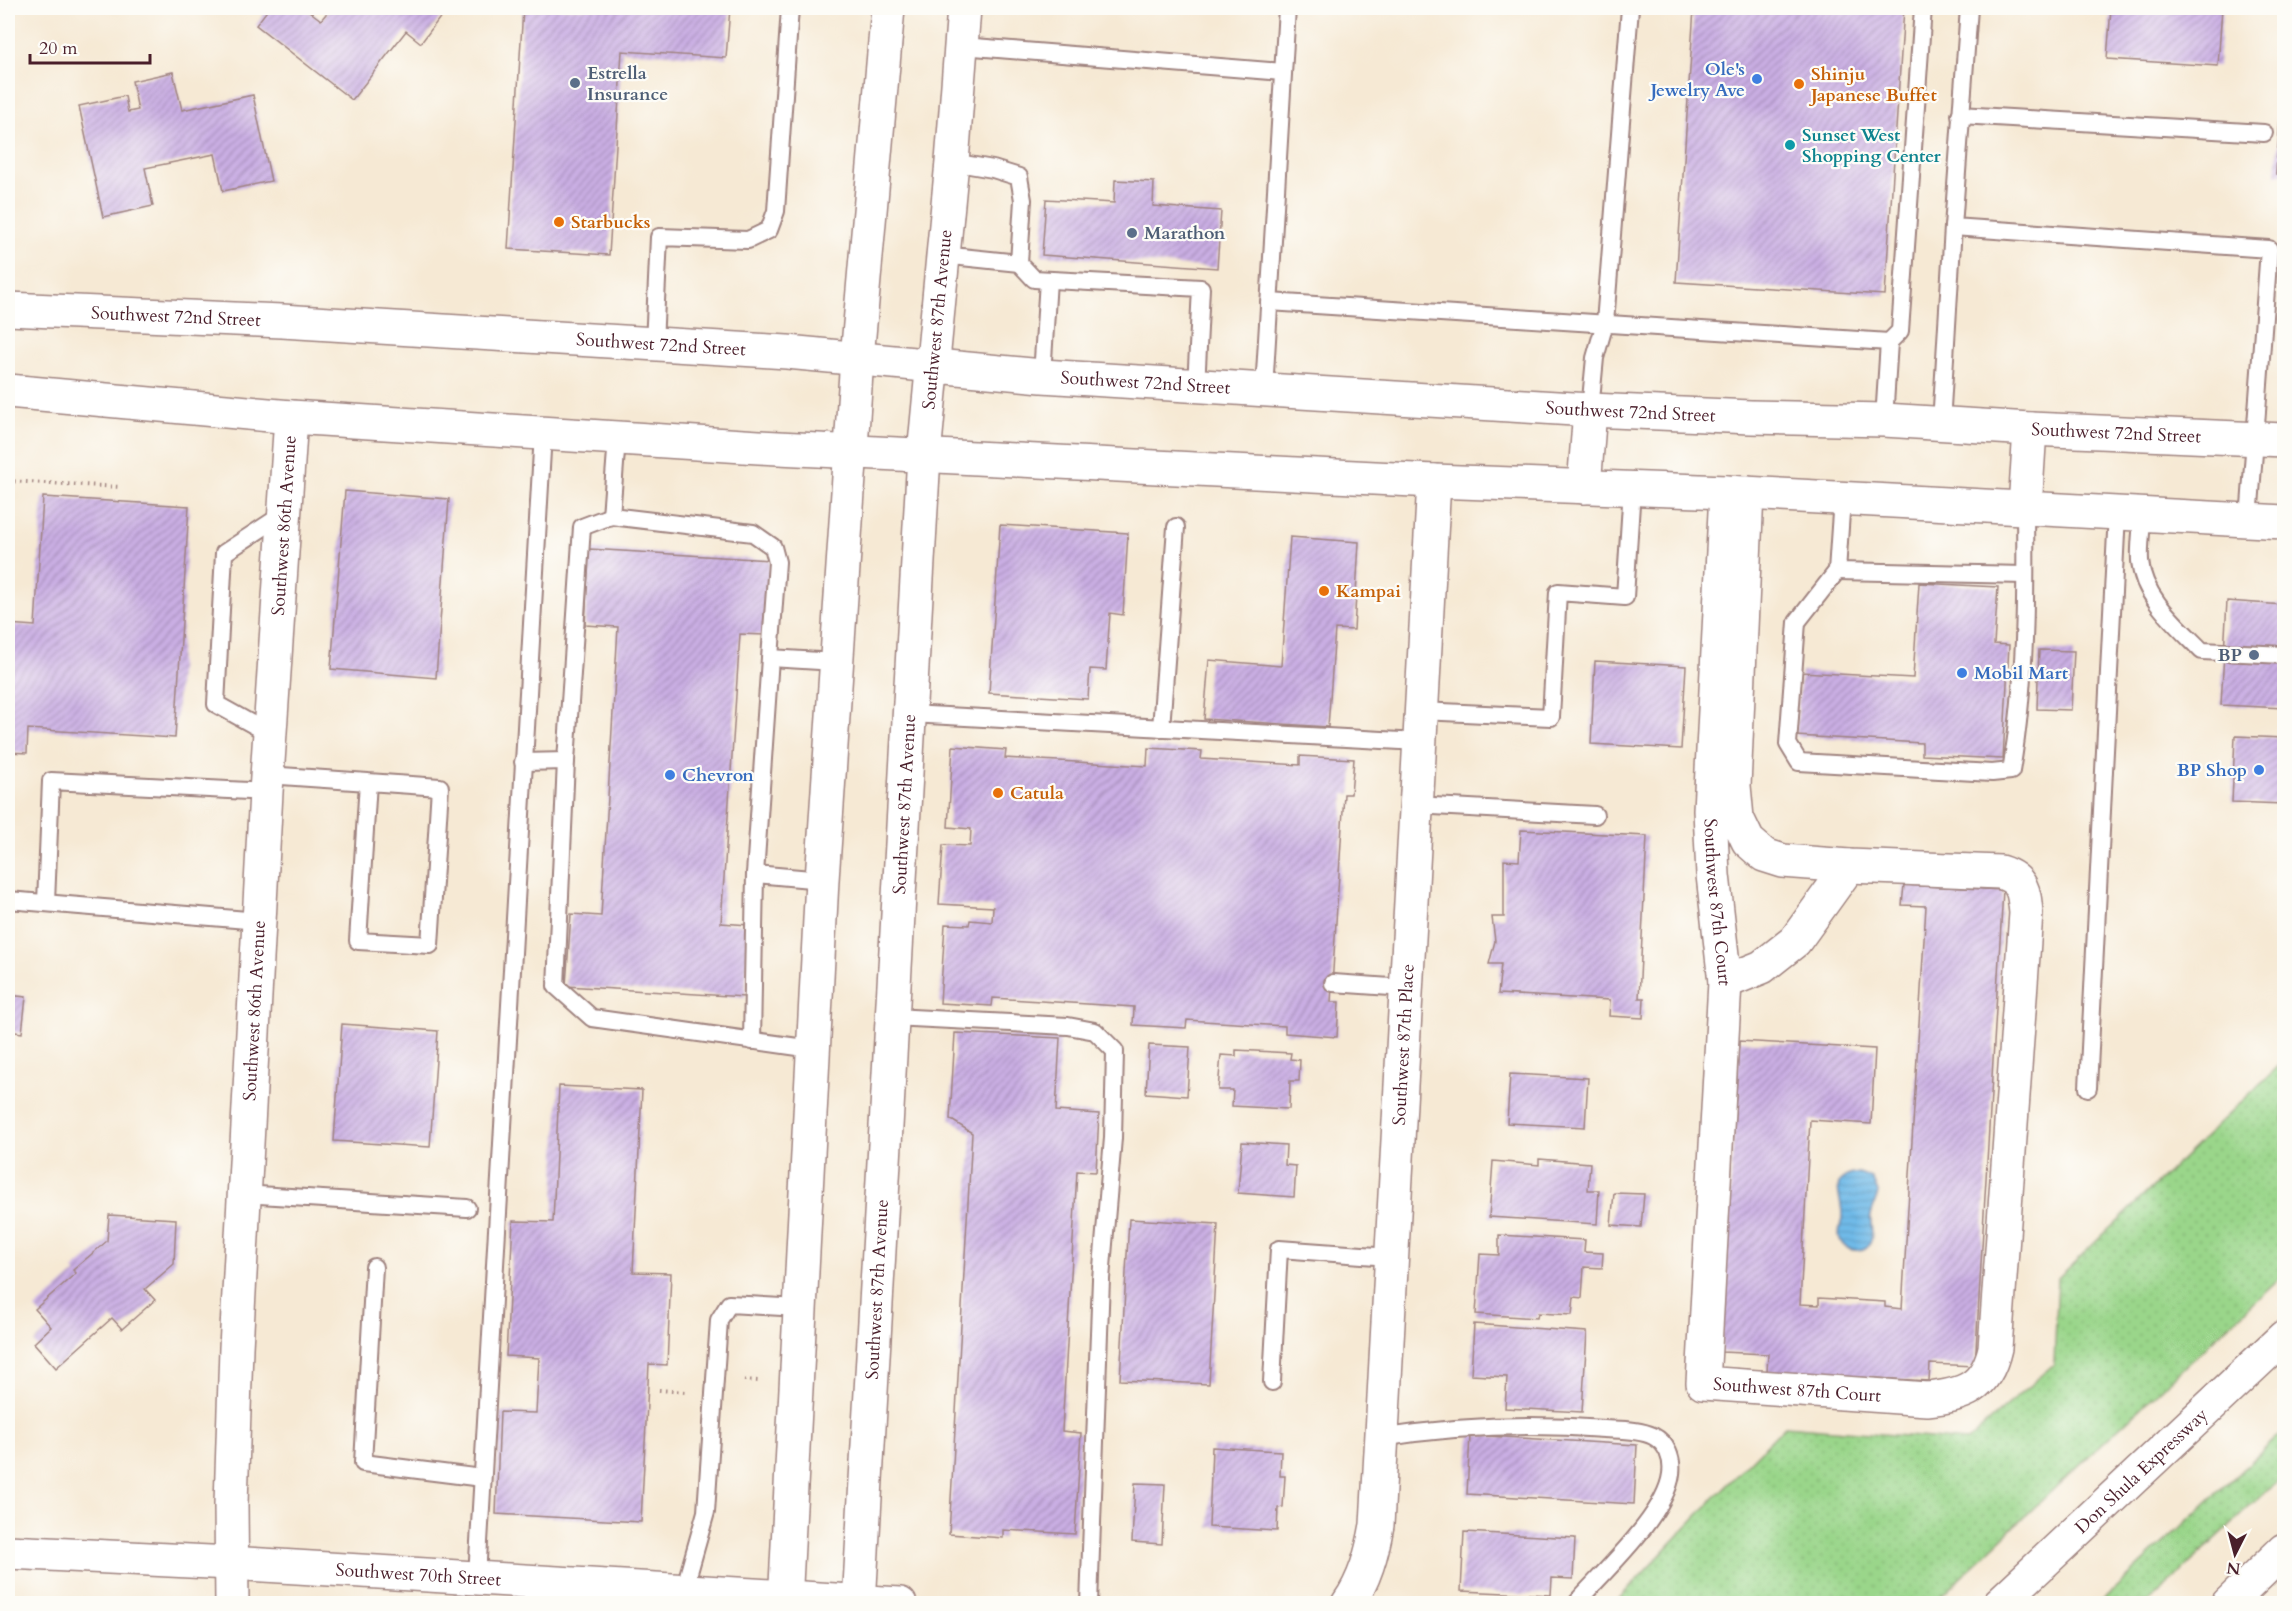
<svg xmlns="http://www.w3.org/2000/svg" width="2292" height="1611" font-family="Cardo,serif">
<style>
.grass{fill:url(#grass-dots);stroke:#727a5a;stroke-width:1.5}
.water{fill:url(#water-rules);stroke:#5c6c8a;stroke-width:1.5}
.building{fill:url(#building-hatch)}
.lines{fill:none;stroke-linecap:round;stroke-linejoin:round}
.lane-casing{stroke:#a08480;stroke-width:20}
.street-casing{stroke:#a08480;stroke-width:36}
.secondary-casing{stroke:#a08480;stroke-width:36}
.highway-casing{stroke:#a08480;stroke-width:36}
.path{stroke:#a08480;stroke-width:4;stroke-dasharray:1.5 4.5;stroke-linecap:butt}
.lane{stroke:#fff;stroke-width:16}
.street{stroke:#fff;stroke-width:33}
.secondary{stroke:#fff;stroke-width:33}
.highway{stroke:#fff;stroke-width:33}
.shop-dot{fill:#3f7fe0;stroke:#fdfcf7;stroke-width:2}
.service-dot{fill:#5c6f8a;stroke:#fdfcf7;stroke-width:2}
.food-dot{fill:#e8710a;stroke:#fdfcf7;stroke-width:2}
.culture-dot{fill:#0f9aa8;stroke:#fdfcf7;stroke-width:2}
.labels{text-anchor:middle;stroke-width:4.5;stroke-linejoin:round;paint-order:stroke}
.shop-label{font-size:18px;font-weight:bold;fill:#366cbe;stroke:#fdfcf7;text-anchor:end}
.service-label{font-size:18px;font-weight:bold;fill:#4e5e75;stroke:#fdfcf7;text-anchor:start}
.food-label{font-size:18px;font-weight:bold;fill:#c56008;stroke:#fdfcf7;text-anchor:start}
.culture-label{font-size:18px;font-weight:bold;fill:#0d838f;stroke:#fdfcf7;text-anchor:start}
.street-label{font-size:18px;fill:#4a1f2b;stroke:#fdfcf7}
</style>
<defs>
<pattern id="grass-dots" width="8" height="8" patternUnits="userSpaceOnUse" patternTransform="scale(1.5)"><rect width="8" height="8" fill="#9ad68a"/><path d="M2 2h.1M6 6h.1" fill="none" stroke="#86b777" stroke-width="1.8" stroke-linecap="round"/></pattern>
<pattern id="water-rules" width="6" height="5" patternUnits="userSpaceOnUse" patternTransform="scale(1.5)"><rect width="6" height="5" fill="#6fbae8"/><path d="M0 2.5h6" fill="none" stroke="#629fc7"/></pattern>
<pattern id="building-hatch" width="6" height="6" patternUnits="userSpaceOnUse" patternTransform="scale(1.5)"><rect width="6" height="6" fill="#caafe4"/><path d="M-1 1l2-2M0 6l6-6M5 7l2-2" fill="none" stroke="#a68eb9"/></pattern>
</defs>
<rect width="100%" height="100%" fill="#fdfcf7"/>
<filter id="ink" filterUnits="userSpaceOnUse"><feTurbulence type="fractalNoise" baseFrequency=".0167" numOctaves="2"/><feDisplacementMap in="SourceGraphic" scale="12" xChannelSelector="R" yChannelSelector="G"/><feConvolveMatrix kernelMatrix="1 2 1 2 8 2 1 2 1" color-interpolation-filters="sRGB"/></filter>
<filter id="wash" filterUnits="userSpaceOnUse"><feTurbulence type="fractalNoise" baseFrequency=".008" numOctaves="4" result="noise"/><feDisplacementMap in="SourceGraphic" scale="24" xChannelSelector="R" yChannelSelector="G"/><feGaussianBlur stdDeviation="1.35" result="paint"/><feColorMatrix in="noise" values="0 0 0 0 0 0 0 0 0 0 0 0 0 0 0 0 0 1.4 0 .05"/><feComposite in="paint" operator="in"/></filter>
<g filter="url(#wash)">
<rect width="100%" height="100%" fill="#f6e9d4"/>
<g class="grass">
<polygon points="2284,1061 2284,1274 2061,1482 1934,1603 1615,1603 1710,1502 1785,1426 1967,1441 2054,1364 2058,1278"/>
<polygon points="2284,1431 2284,1474 2148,1603 2099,1603"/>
</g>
<path class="water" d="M1859,1173L1872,1178L1878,1192C1877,1200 1873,1207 1871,1215C1869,1224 1875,1234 1870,1243C1863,1254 1844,1252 1840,1239C1837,1231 1842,1224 1842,1216C1843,1196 1825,1178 1859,1173Z"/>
<g id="blocks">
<g class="building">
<polygon points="269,8 305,8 321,20 331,8 440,8 445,11 421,43 406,31 352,100 256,25"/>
<polygon points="523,8 730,8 726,58 622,51 609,255 508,249"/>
<polygon points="1694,8 1904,8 1885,295 1676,282"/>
<polygon points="2111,8 2222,8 2218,66 2107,59"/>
<polygon points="173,72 182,110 253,95 271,181 223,191 215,154 145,168 153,206 103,217 79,106 125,96 128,112 138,110 132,81"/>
<polygon points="2283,74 2284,74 2284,174 2276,174"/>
<polygon points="1115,180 1154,182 1153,206 1221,211 1217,268 1042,255 1046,199 1114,203"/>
<polygon points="345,491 449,499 436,678 331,669"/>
<polygon points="43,497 189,506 175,738 28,729 27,753 8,752 8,624 35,626"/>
<polygon points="1000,525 1128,533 1123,615 1110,613 1106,670 1090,669 1088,699 989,693"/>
<polygon points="1290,537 1359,542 1354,630 1335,629 1328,727 1204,719 1209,660 1281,666"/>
<polygon points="589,549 770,560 765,635 740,634 721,923 749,925 745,997 566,986 571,914 601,916 618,627 585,625"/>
<polygon points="1919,583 1998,587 1994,644 2009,645 2003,759 1922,755 1922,743 1796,736 1801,672 1913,678"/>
<polygon points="2227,601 2284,605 2284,708 2221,705"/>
<polygon points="2039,650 2074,651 2071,710 2037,709"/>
<polygon points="1595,661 1686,666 1681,749 1591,744"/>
<polygon points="2235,736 2284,738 2284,804 2232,802"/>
<polygon points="953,746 1006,750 1005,758 1147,766 1148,748 1202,751 1201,759 1300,765 1300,756 1354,759 1351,794 1344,794 1331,1002 1339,1002 1337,1037 1285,1033 1285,1026 1187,1020 1186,1028 1133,1025 1134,1007 993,998 992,1006 940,1003 945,924 969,925 970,920 992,922 993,907 939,904 943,845 970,846 971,829 948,827"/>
<polygon points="1521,830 1647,836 1639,998 1644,998 1643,1018 1609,1016 1610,1000 1498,994 1501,964 1489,964 1495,941 1492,917 1504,917 1504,860 1519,861"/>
<polygon points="1904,885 2003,890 1975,1366 1930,1364 1929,1381 1767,1372 1768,1354 1721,1352 1739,1041 1875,1049 1871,1124 1810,1120 1800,1304 1819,1305 1819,1298 1885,1302 1885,1307 1902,1309 1926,906 1902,905"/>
<polygon points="8,995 26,997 22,1033 8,1031"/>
<polygon points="342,1024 438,1031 430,1147 334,1141"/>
<polygon points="955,1033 1060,1038 1056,1111 1099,1114 1096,1172 1077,1171 1062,1431 1081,1433 1075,1534 1003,1530 1003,1538 949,1534 972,1133 950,1119"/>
<polygon points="1149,1045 1190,1047 1187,1096 1146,1093"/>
<polygon points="1236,1050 1291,1053 1290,1059 1300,1060 1299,1081 1290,1081 1289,1109 1232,1106 1233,1090 1218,1090 1221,1055 1236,1056"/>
<polygon points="1510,1074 1588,1078 1585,1127 1507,1123"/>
<polygon points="559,1086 642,1090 633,1272 671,1273 667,1365 649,1364 641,1522 496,1514 500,1412 536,1413 539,1358 506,1356 513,1221 553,1222"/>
<polygon points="1242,1142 1286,1145 1285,1165 1296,1166 1294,1197 1238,1193"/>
<polygon points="1539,1159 1590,1163 1588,1190 1599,1190 1597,1224 1489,1217 1493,1161 1539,1165"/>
<polygon points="1614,1193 1644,1194 1641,1227 1611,1225"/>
<polygon points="109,1215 176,1219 174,1264 145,1289 155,1300 122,1329 112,1318 56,1368 34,1343 51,1327 35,1309 76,1273 73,1270 107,1241"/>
<polygon points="1129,1219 1218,1224 1209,1384 1120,1380"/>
<polygon points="1499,1235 1585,1240 1584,1252 1603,1253 1602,1268 1584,1267 1582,1298 1574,1297 1572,1315 1538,1313 1537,1318 1476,1314 1480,1254 1499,1255"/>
<polygon points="1474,1324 1587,1332 1582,1412 1505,1408 1507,1377 1471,1375"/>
<polygon points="1470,1435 1637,1445 1634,1504 1467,1494"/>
<polygon points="1212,1447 1281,1451 1280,1476 1285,1476 1283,1507 1278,1508 1277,1531 1209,1527"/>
<polygon points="1135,1483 1165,1484 1162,1544 1132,1542"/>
<polygon points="1464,1532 1575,1538 1573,1579 1552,1578 1551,1595 1461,1591"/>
</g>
</g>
</g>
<g filter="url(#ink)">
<use href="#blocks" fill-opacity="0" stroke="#a08480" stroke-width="1.5"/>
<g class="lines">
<g class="lane-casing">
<g id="lane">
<polyline points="1969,8 1953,227 2269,249 2249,520"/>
<polyline points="962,46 1283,72"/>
<polyline points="1960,115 2264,133"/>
<polyline points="942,255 1019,263 1023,200 1019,177 993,169 952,162"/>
<polyline points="1019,263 1034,279 1201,288 1196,387"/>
<polyline points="1269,302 1889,342"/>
<polyline points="654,344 659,237 748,240 769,230 776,211 790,8"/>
<polyline points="1042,376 1048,280"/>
<polyline points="1264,390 1287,8"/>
<polyline points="1590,410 1595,358 1605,323 1630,8"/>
<polyline points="1884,420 1889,342 1900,331 1923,8"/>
<polyline points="1941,424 1953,227"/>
<polyline points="617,438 611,516 753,533 773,547 777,562 770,658 836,662"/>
<polyline points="1842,498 1837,571 2025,575"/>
<path d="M2142,514C2142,529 2139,546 2140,561C2143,598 2178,626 2202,651L2284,655"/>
<path d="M1837,571L1797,622L1788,744L1799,762L1992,773L2011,771C2026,685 2026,596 2025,508"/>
<polyline points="1421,711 1551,717 1558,592 1625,597 1632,488"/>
<polyline points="910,714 1419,742"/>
<polyline points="1161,728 1176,527"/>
<polyline points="270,734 216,704 224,553 285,513"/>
<polyline points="566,761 582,527 611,516"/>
<polyline points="523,762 566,761 556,986 592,1018 812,1049"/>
<path d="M267,775C325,779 382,783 440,787L430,945L358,941L368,782"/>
<polyline points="1415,805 1595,815"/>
<polyline points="755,874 822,880"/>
<polyline points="8,900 259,921"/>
<polyline points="46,902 51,781 266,792"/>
<polyline points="1333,983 1405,988"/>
<polyline points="892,1017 1068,1026 1095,1031 1115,1051 1113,1138 1101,1279 1089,1604"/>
<polyline points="752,1041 755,874 770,658"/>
<polyline points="2088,1088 2117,513"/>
<polyline points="244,1194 467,1208"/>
<polyline points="374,1267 363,1463 482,1478"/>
<polyline points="1272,1382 1279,1249 1390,1257"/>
<path d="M1381,1438C1455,1426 1529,1423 1604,1429C1619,1430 1639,1429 1653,1436C1667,1443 1673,1459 1671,1474C1666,1515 1603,1572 1575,1604"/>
<polyline points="477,1577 543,433"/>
<polyline points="684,1590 706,1512 719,1320 729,1304 800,1308"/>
</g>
</g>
<g class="street-casing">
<g id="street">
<path id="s1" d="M1726,492L1710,810L1713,875L1725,982L1703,1383L1927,1399C1965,1395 1986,1388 1995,1348L2026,913C2024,891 2023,879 2000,872L1849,866L1783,861L1764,855L1748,841L1737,818L1734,786L1747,493"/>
<polyline points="1725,982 1762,967 1795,941 1849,866"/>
<path id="s2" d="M8,1552L230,1563L900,1604"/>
<path id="s3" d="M232,1604L231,1504L236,1348L266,792L291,417"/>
<path id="s4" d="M1348,1604C1365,1580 1372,1553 1377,1525L1434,481"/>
</g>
</g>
<g class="secondary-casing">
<g id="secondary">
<path id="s5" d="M8,309L282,321L787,352L1042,376L1590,410L1751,417L1884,420L2030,429L2284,440"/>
<polyline points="8,391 291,417 759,447 1434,481 1726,492 2284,522"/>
<polyline points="1584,487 1590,410"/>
<polyline points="2025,508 2030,429"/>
<polyline points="785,1604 822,880 857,358 888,8"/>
<path id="s6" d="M859,1604L924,455L952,162L964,8"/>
</g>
</g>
<g class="highway-casing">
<g id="highway">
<path id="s7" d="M1999,1604L2284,1337"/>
<polyline points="2228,1604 2284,1550"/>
</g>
</g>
<g class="path">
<polyline points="8,441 8,438"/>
<polyline points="8,481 121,487"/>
<polyline points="744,1380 758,1381"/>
<polyline points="659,1390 686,1392"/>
</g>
<use href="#lane" class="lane"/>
<use href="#street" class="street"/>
<use href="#secondary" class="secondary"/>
<use href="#highway" class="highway"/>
</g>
</g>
<g class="shop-dot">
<circle cx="1757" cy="79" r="6"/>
<circle cx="1962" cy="673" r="6"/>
<circle cx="2259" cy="770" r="6"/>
<circle cx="670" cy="775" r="6"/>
</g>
<g class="service-dot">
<circle cx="575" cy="83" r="6"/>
<circle cx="1132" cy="233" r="6"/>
<circle cx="2254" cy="655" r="6"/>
</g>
<g class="food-dot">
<circle cx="1799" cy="84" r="6"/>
<circle cx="559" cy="222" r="6"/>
<circle cx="1324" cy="591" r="6"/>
<circle cx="998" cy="793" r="6"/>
</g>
<circle class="culture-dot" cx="1790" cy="145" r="6"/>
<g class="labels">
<g class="shop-label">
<text x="1745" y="75">Ole's<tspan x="1745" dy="21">Jewelry Ave</tspan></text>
<text x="1974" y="679" text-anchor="start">Mobil Mart</text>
<text x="2247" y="776">BP Shop</text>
<text x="682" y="781" text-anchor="start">Chevron</text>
</g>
<g class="service-label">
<text x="587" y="79">Estrella<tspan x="587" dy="21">Insurance</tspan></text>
<text x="1144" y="239">Marathon</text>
<text x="2242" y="661" text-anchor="end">BP</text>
</g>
<g class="food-label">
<text x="1811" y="80">Shinju<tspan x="1811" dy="21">Japanese Buffet</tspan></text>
<text x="571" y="228">Starbucks</text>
<text x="1336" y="597">Kampai</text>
<text x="1010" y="799">Catula</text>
</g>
<g class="culture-label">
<text x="1802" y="141">Sunset West<tspan x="1802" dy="21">Shopping Center</tspan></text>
</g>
<g class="street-label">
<text dy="6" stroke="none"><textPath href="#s5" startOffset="168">Southwest 72nd Street</textPath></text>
<text dy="6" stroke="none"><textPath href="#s6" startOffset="1287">Southwest 87th Avenue</textPath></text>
<text dy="6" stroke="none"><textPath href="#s5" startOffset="654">Southwest 72nd Street</textPath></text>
<text dy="6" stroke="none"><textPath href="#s5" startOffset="1140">Southwest 72nd Street</textPath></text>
<text dy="6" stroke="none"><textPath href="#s5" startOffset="1626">Southwest 72nd Street</textPath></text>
<text dy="6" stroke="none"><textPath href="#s5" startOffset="2112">Southwest 72nd Street</textPath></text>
<text dy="6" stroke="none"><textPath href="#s3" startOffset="1080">Southwest 86th Avenue</textPath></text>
<text dy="6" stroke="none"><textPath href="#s6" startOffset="801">Southwest 87th Avenue</textPath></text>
<text dy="6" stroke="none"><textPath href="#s1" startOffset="411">Southwest 87th Court</textPath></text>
<text dy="6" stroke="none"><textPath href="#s3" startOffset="594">Southwest 86th Avenue</textPath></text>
<text dy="6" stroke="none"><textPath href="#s4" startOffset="566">Southwest 87th Place</textPath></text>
<text dy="6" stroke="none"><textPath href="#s6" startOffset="315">Southwest 87th Avenue</textPath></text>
<text dy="6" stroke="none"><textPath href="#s1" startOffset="987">Southwest 87th Court</textPath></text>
<text dy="6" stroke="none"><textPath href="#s7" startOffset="195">Don Shula Expressway</textPath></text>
<text dy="6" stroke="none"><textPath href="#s2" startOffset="411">Southwest 70th Street</textPath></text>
</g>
</g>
<rect width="2292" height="1611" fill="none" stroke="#fdfcf7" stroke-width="30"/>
<g transform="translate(2235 1554) rotate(186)" stroke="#fdfcf7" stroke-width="4.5" paint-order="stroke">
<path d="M0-4.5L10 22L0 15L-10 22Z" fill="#4a1f2b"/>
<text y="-9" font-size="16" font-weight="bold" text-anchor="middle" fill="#4a1f2b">N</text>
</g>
<path d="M30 54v9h120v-9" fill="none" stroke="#4a1f2b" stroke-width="3"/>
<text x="39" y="54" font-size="18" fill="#4a1f2b" stroke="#fdfcf7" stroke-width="4.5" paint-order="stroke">20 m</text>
</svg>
